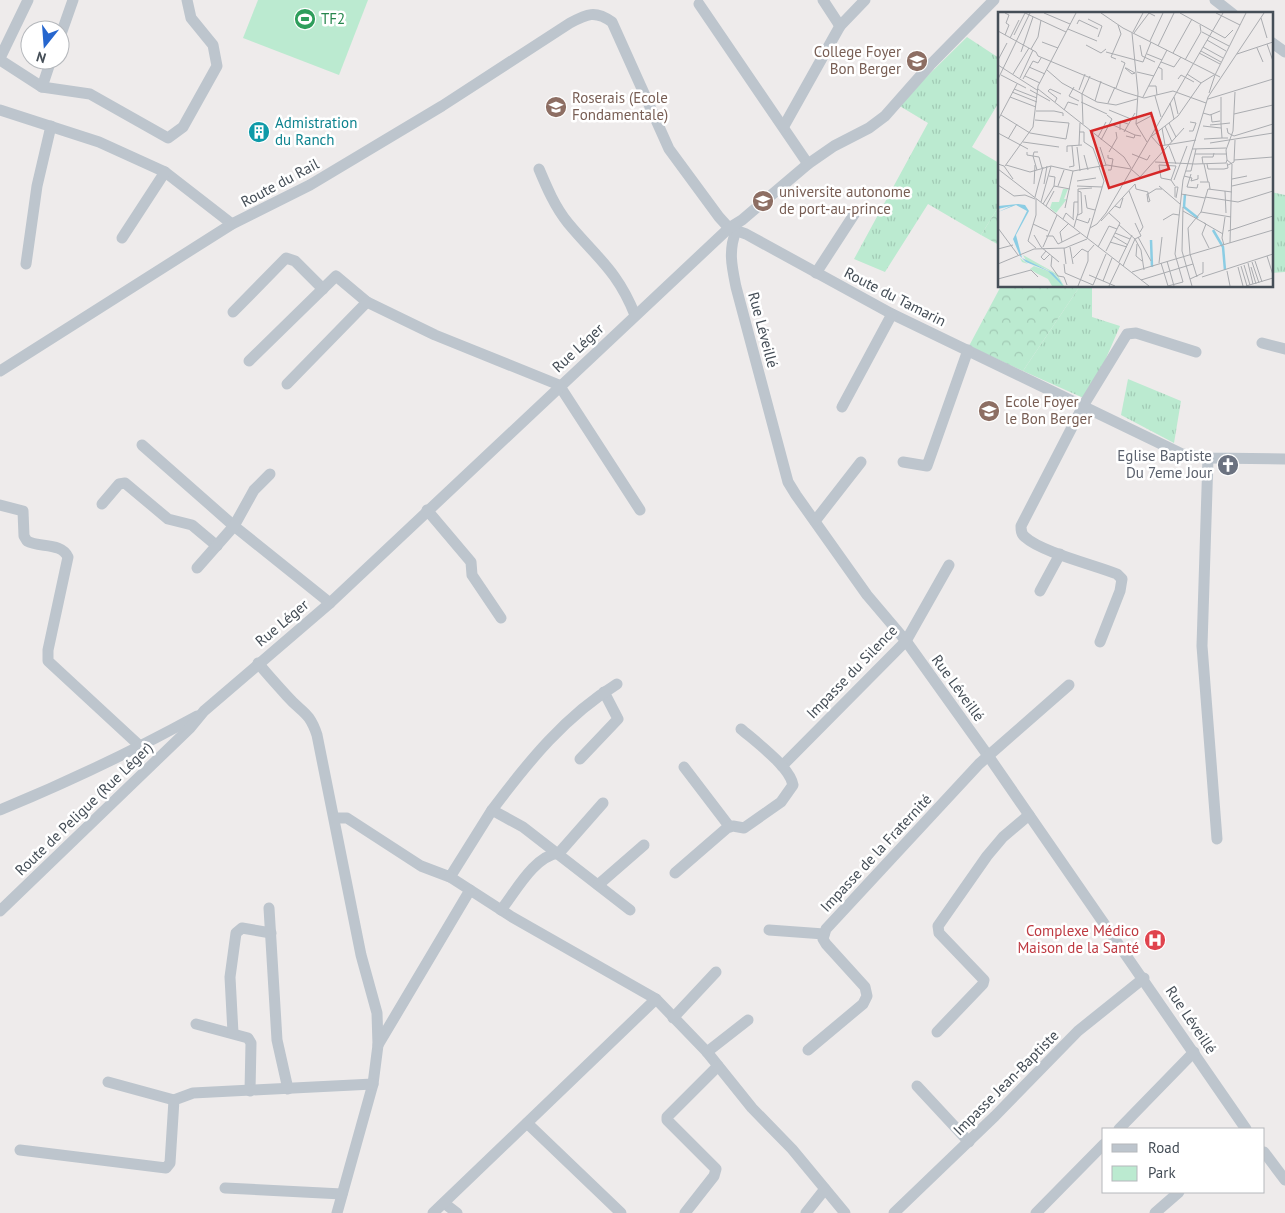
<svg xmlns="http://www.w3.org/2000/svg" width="1285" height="1213" font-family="'PT Sans',sans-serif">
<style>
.grass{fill:url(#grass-tufts)}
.forest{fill:url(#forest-crowns)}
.park{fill:#bbead0}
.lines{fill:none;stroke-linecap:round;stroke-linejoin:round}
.minor{stroke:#bdc5cd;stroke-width:11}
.labels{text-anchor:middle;stroke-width:5;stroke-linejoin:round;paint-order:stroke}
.leisure-label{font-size:15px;fill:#27864d;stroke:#fff;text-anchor:start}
.education-label{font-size:15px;fill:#785e54;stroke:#fff;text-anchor:start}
.culture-label{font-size:15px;fill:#0d838f;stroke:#fff;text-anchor:start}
.street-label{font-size:15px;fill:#454e57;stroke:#fff}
.worship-label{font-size:15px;fill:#5b616d;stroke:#fff;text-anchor:end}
.health-label{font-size:15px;fill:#be3a42;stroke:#fff;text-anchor:end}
.inset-river{fill:none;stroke:#8bcde4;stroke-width:2.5}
.inset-road{fill:none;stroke:#aaacb0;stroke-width:1}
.view{fill:#d62828;fill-opacity:0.15;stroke:#d62828;stroke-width:2.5}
.inset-edge{fill:none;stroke:#454e57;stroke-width:2.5}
</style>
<defs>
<pattern id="grass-tufts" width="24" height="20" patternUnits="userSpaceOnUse" patternTransform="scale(1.25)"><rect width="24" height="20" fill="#bbead0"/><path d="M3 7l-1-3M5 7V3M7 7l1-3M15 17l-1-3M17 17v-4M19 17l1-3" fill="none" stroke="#a2cab5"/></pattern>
<pattern id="forest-crowns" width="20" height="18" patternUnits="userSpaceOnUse" patternTransform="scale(1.25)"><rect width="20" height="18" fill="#bbead0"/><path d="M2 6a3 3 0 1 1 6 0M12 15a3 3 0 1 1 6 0" fill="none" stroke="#a2cab5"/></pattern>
</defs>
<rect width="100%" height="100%" fill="#eeebeb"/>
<g class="grass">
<polygon points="967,37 999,58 999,102 972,147 999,163 999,206 981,235 928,204 885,272 854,259 928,123 898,105"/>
<polygon points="1271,192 1285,195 1285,272 1271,273"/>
<polygon points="1080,286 1092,286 1092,317 1120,326 1088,400 1023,371"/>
<polygon points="1128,379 1181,401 1174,443 1121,415"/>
</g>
<g class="forest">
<polygon points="999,206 999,245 981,235"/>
<polygon points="1001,286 1080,286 1023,371 969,346"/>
</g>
<polygon class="park" points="258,0 368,0 339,75 243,38"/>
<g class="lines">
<g class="minor">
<polyline points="823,0 840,26"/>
<polyline points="1215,0 1233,14"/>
<polyline points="699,4 808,164"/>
<polyline points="60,37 73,0"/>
<polyline points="1271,42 1285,52"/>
<polyline points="0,58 28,0"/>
<polyline points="0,60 42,87 90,94 168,138 183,127 217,66 213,45 191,18 187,0"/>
<polyline points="42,87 51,60"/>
<polyline points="0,110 99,142 165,172 232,224"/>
<polyline points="784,126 840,26 865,0"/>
<path d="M539,169C547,188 555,207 568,223C597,258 617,270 635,315"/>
<path d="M736,231C728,251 732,267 736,287L788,482L796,495L867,595L906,641L989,757L1246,1129"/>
<polyline points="122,238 165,172"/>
<polyline points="26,264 37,186 51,126"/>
<polyline points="816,273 855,213"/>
<polyline points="233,312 286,258 295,261 323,289"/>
<polyline points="1262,343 1285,349"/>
<polyline points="249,361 336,276 367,302"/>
<path d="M0,371L232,224L310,185L442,106L570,23C587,14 595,10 612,22L669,149L719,217L729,228L746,234L892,314L1182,454L1208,458L1285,459"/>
<polyline points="287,384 367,302 435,335 559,385 640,510"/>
<polyline points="842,407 892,314"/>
<polyline points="142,445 234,526 330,603"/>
<polyline points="1208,458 1202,646 1217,839"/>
<polyline points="903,462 927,466 968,350"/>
<polyline points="102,504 119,484 125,483 168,519 192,525 217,546"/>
<path d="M0,505L23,511L24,536L27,541C39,548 61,542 68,557L48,650V661L141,747"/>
<polyline points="427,510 471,562 472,575 501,618"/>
<polyline points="815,521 861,462"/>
<polyline points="197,568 234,526 254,490 270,474"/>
<polyline points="1040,591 1060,554"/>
<path d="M1100,642L1120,591L1122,579L1117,574C1095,565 1041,552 1025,537C1021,534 1021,530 1021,526L1083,406L1127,334L1136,333L1196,352"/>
<path d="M258,663C267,674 277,685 287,696C302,713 309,711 317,735L361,955L377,1013L378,1045L373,1084L337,1213"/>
<polyline points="580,759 618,719 604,692"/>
<polyline points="782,766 906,641 949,565"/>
<polyline points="684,767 729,826"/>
<path d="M0,810C68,782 133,751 197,716"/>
<path d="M492,810C528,762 565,716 617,684"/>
<polyline points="335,818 347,818 421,866 450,877 492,810 523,827 630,910"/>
<path d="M675,873L727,828L733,826L744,828L781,802L793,785C790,767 756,742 741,729"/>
<polyline points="450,877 512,917 656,999 707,1052 752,1108 792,1149 845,1213"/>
<polyline points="598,885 644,845"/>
<polyline points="269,908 277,1040 288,1089"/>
<path d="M501,910C516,891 534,856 559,853L603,803"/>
<polyline points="0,911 190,728 204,711 330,603 729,228 742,220 808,164 834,146 869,128 885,116 930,65 994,0"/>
<polyline points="769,930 824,934"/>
<polyline points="673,1018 716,972"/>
<polyline points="196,1024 248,1038 251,1043 250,1091"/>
<polyline points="937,1032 983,984 984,980 939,933 938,926 987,856 1003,837 1029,815"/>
<polyline points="233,1033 230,977 236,933 242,928 271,933"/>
<polyline points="378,1045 470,890"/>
<polyline points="808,1050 863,1004 867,996 865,987 826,944 823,939 826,929 979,764 1069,685"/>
<polyline points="707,1052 748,1020"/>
<polyline points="108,1082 174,1100"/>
<polyline points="917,1086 969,1142"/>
<polyline points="527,1123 621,1213"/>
<polyline points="1119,1129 1194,1052"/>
<polyline points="20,1150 166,1168 170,1163 174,1100 193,1093 373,1084"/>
<polyline points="1264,1152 1285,1180"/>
<polyline points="225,1188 342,1194"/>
<polyline points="444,1203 457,1213"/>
<polyline points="433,1213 656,999"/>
<polyline points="685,1213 714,1176 716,1169 667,1120 667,1117 718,1066"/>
<polyline points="806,1213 825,1189"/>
<polyline points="894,1213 995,1116 1078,1031 1144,978"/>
<polyline points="1036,1213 1104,1144"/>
<polyline points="1155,1213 1179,1192"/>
</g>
</g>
<defs>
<g id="stadium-disc" transform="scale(1.125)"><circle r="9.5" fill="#2e9e5b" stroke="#fff"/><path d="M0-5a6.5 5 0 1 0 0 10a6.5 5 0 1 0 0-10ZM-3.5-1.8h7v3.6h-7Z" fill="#fff"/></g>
<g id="school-disc" transform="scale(1.125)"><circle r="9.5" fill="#8d6e63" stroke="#fff"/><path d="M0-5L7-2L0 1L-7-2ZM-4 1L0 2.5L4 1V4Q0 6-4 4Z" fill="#fff"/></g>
<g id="building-disc" transform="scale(1.125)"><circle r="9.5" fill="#0f9aa8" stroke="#fff"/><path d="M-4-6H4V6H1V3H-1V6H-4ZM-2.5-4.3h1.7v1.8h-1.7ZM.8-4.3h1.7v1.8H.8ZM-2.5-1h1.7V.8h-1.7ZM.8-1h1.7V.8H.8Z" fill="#fff"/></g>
<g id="university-disc" transform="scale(1.125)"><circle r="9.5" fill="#8d6e63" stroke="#fff"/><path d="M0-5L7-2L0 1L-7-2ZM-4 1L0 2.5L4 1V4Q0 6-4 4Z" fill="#fff"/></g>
<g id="church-disc" transform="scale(1.125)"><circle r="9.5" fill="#6b7280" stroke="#fff"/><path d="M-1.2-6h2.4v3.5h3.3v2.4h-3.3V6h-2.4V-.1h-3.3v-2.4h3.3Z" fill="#fff"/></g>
<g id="hospital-disc" transform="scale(1.125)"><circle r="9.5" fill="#e0444e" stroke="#fff"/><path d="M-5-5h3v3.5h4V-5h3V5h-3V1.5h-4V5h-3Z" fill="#fff"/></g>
</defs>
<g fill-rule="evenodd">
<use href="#stadium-disc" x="305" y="19"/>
<use href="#school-disc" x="917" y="61"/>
<use href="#school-disc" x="556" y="107"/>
<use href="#building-disc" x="259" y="132"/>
<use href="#university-disc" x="763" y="201"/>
<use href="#school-disc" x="989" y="411"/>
<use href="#church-disc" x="1228" y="465"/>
<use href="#hospital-disc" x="1155" y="940"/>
</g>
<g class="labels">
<g class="leisure-label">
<text x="321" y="24">TF2</text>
</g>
<g class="education-label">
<text x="901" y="57" text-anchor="end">College Foyer<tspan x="901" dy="17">Bon Berger</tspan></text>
<text x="572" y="103">Roserais (Ecole<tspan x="572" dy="17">Fondamentale)</tspan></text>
<text x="779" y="197">universite autonome<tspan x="779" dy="17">de port-au-prince</tspan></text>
<text x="1005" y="407">Ecole Foyer<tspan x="1005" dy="17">le Bon Berger</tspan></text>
</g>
<g class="culture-label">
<text x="275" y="128">Admistration<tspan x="275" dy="17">du Ranch</tspan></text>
</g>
<g class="street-label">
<text transform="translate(280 183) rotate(-28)" y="5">Route du Rail</text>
<text transform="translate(895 297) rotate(27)" y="5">Route du Tamarin</text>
<text transform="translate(763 330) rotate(75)" y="5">Rue Léveillé</text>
<text transform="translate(578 348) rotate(-43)" y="5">Rue Léger</text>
<text transform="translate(282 623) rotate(-40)" y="5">Rue Léger</text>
<text transform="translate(852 672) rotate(-46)" y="5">Impasse du Silence</text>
<text transform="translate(958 688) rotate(54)" y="5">Rue Léveillé</text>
<text transform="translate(84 809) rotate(-44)" y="5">Route de Peligue (Rue Léger)</text>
<text transform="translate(876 853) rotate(-47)" y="5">Impasse de la Fraternité</text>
<text transform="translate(1191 1020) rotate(56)" y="5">Rue Léveillé</text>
<text transform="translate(1006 1083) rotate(-45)" y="5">Impasse Jean-Baptiste</text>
</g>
<g class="worship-label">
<text x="1212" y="461">Eglise Baptiste<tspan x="1212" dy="17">Du 7eme Jour</tspan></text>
</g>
<g class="health-label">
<text x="1139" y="936">Complexe Médico<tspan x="1139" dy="17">Maison de la Santé</tspan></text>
</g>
</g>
<g transform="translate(998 12)">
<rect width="275" height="275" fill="#eeebeb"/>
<path d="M65,177H70L66,187H69L58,201L52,196L54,190H61ZM25,243L59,262L66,274H54L50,267L38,261L32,257L36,254L24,250L22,246L30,252L50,259L61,267L56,262L48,257L29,250Z" fill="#bbead0"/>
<path d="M20,192L27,193L31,199L18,223L24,246L55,261L62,269L65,274L50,259L28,250L22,244L15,227L29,199L18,193L0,200L13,194L0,197V194Z" fill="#8bcde4"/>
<path class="inset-river" d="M187,182L186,195L200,206M215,218L225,235L227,258M153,228L154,255"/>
<path class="inset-road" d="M27,1L68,20M46,1L72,12M103,1L125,16L222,65M182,1L227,26L235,18M218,1L242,13M263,6L269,26M90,7L104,14L100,25M79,12L81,8L100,17M70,17L99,29M0,19L38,40L40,44L126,80L146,86L175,79L208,91M135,20L145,1M204,20L231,34M134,21L140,81L138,112L149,130M136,21L151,1L157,4M7,23L11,13L8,11L11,3L7,1M16,23L27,1M12,26L21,8M209,28L228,39M152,29L165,1M44,30L60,36M269,32L275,49M88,33L103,41L108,37M142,33L144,44L157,50M160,34L176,1M205,35L225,46M259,36L265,50M33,37L40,25L43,8M203,39L223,50M23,40L35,5M108,40L145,50L153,30M175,41L194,7M201,41L222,52M149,42L164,48M239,42L275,30M118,47L113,45L123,22L120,13M0,48L9,31M187,48L203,20L202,13M163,50L176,55L183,45M0,53L39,78M31,55L47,62M160,55L164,57V68M127,56H128L137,61L134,62ZM49,58L64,71L99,90L118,93L139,87M139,60L156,64M15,62L31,36M189,62L203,71M3,63L28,76M217,63L248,1M27,64L42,71M22,66L35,38M0,67L32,1M25,67L35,49L40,51L43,46M180,67L183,63L196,70M151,74H158L159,83M76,75L71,84L81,89M118,76L127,51L123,49M16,77L39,86M40,77L126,145L133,156M32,78L52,89M81,78L87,62M14,80L39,90M211,81L217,63M157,84L163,105M12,85L38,95M145,85L169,38M176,85L180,102M223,85V112L232,111M210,87L275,67M97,89L103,69M57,90L59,86L50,79L52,77L63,82M83,90L109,102M110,91L117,75M172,91L176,107M66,98L70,90L80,93M111,98L133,107M38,99H56L65,101V104M205,101L212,103L222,99M213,102L214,110L222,109M236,102L275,93M3,103L32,121M0,108L19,72M171,111L178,125M85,112L84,82L92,64M113,112L137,123M138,112L153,104M212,113L223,112L224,126H230M167,114L174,130M205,114L223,116M164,116L167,133M229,116L230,121L236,124L275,112M122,118V109L130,112M191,119H195L198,111L192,110M81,120H86V130L95,136L102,155M126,120L137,101M0,121L30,137M32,121L68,127L71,111L37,108M128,124L136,126L137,123L143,124M153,124L162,134L198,128M154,124L180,104L203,71L216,63M100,125L108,110M10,127L19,112M206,127L224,126M103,128L114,107L109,103M25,130L61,135M212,131L275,121M81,133L82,111M171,134L178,152M79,135L82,159M102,135L108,153M194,137L228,136M29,140V143L41,145L44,156M69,140V134L84,133M111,140L119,126L118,120M134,142L149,148L152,143M197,142H229M86,143L90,158M236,148L275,145M157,150L197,152L228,151L229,148M0,152L6,154L15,167M205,152L204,145H215L216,141M206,152L210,170M209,152L210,157H226L230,156L229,151M8,153L32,160L53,154L75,159L109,153L133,157L142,165L186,116M230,153L236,150L237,128M7,154L35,115L40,74L78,1M71,155L76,154L74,134M0,157L151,274M39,158L35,144L36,140H40M110,158H113L115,147L110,146V143M188,159H193L198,137M193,162L189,175L199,176L200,172M186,164L194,166L193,169L200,167V163M163,166L161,153L178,154L173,168M163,166L173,168L177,174M234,167L249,164M176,168L189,134M79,169L98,166M202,170H211L212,177M36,172L37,153M46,172L49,154M0,173L16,184L27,183L37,187M56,174L72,177M60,174L66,158M79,174L104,175M161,174L182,192M234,174L273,165M131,179L145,215L142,220M227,179L228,201M183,182L207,186M87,183L89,196L97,198M37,185L45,155M177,185V175H180L178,186M207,185L240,190L275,179M43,190L53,154M45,192L56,174L57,165L51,164M48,194L56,179M117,194L122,196L125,186M185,195L184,239L194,274M67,196L75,159M185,199L208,212L204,222L211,236M203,200L210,177L234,180M80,203L84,201L83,180L80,179M65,207L68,201L76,208M75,207L76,190H80M78,207L90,211L92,206M165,208L175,202L181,203M103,209L137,172L138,177L150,180V182L151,186L152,189L150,190L149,182H150L158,177H164M206,211L225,222M35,212L50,219M121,213L137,227L143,238L146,258M76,215L80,201V177L94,176M0,216L20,243M92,216L99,212L108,201L225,1M230,219L275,204M117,221L132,227M36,223L43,235L61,250M48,224H55L60,232L82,221M115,224L130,233M140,225L153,249M89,226L106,169L101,155M64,230L62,220L71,211M112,230L129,235M232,231L234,152L229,148L228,138L235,119L237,80M139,232L138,244L144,249M226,233L224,226L227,205M45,235L59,203M72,235L75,252M100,235L111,214L119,217M38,236L30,229L38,203V187M66,236L68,252M0,237L15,233M48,239L43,245L46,248L52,242M108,239L122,211L111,201M54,244L53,254L60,264L66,265L69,273M269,244L275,263M75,246L84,237L90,240M169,249L176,274M257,249L264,270M121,250L134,223M254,250L261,271M161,251L164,225M163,251L170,274M250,251L255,272M0,252L36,237L67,236L89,227M66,252L67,261L95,273M246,253L252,273M125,254L137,227L143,224L137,211M243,254L249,274M240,255L245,274M253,255L258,272M229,259L232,274M134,260L275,218M91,263L117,274M199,265L192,242L190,216L203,200L233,205M204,265L275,242M0,267L33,258L40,265M192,267L205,261V250M143,268L195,252M105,269L114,246M95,273L108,242M80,274L90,249V240L96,233M111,274L122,251M170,274L185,270L177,242L185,168L210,85L266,1M248,274L275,266"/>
<path class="view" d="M153,101L171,157L111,176L93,119Z"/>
<rect width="275" height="275" class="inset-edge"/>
</g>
<rect x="1102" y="1128" width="162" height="65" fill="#ffffff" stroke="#b5b8bc"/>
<rect x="1112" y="1144" width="25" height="8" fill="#bdc5cd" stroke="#b5b8bc"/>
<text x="1148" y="1153" font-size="15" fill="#454e57">Road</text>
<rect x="1112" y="1166" width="25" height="15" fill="#bbead0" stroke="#b5b8bc"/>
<text x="1148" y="1178" font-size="15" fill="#454e57">Park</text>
<g transform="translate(45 45) rotate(197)"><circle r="24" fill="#ffffff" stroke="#b5b8bc"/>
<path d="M0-4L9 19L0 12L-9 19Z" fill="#2666ce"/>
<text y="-8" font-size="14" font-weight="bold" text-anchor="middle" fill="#454e57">N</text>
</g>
</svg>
